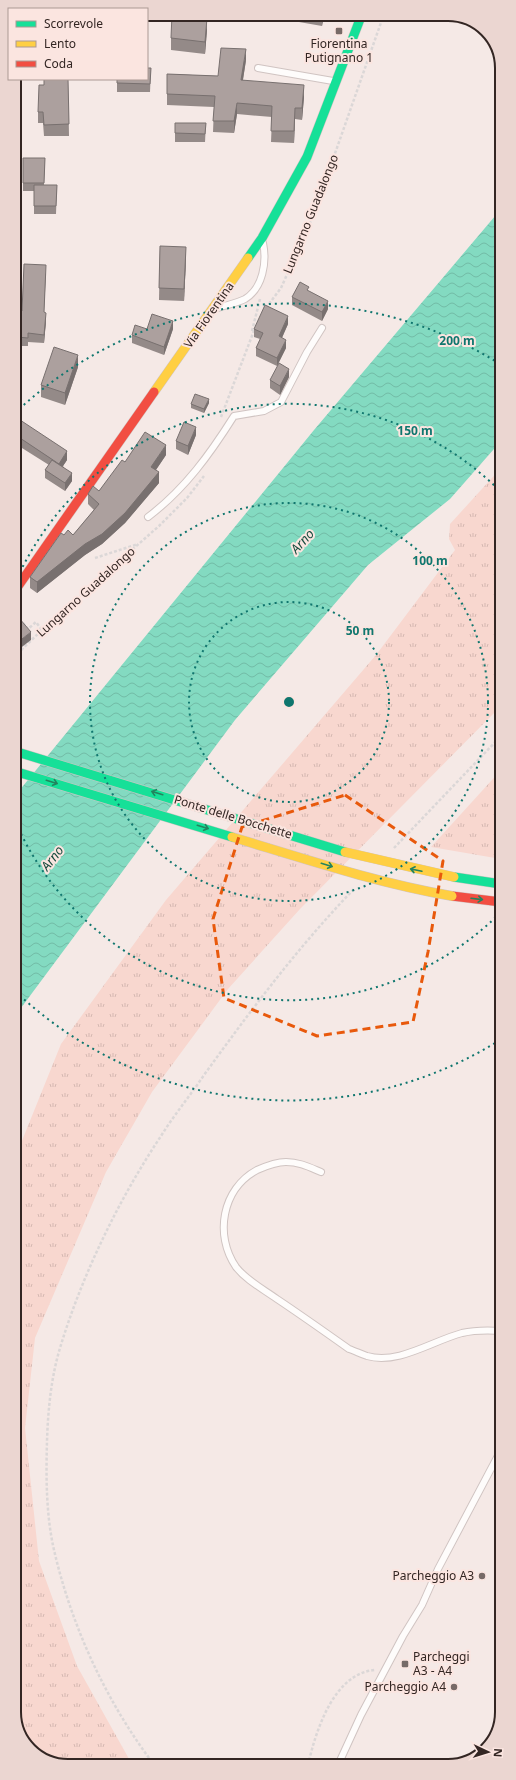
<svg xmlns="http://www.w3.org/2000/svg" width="516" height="1780" font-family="'Noto Sans',sans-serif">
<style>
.grass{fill:url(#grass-tufts)}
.water{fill:url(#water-waves)}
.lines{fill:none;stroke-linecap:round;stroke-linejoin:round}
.lane-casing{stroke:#d0c4c2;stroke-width:8}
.fast-casing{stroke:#d0c4c2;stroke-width:10}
.slow-casing{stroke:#d0c4c2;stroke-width:10}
.jam-casing{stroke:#d0c4c2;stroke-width:10}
.path{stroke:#dbd7d7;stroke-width:2.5;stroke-dasharray:3 2;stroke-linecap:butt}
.lane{stroke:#fefcfb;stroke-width:6}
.fast{stroke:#16e098;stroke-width:9}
.slow{stroke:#ffcf43;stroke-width:9}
.jam{stroke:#f24e42;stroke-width:9}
.fast-bridge-casing{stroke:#d0c4c2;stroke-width:10;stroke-linecap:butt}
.slow-bridge-casing{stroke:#d0c4c2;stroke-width:10;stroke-linecap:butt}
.fast-bridge{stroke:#16e098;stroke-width:9}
.slow-bridge{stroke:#ffcf43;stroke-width:9}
.wall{fill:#948a88}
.shaded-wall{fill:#78706f}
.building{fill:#aca09e;stroke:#78706f}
.oneway{stroke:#24835e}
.marked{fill:none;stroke:#e8590c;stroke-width:3;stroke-dasharray:8 5;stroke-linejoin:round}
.ring{fill:none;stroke:#0f766e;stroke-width:2;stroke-dasharray:2 4}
.poi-dot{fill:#776a67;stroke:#fbe5e0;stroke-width:1.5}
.labels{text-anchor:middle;stroke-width:4;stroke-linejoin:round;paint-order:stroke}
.poi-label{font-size:12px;fill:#332623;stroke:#fbe5e0;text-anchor:end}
.street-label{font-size:12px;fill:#332623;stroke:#fbe5e0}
.water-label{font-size:13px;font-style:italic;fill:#174d3f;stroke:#fbe5e0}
.rim{fill:none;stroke:#332623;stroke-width:2}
.centre{fill:#0f766e;stroke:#fbe5e0;stroke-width:2}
.ring-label{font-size:12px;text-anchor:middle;font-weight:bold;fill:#0f766e;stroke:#fbe5e0;stroke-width:4;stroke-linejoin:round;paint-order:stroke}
</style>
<defs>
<pattern id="grass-tufts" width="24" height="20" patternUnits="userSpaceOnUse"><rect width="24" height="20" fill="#f8d7cf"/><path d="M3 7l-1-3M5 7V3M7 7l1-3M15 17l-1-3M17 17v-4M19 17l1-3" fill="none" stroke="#d5b8b1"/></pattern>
<pattern id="water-waves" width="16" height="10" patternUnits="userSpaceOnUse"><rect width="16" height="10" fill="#83dac1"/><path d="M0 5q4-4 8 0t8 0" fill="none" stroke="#72bba6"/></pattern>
</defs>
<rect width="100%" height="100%" fill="#f5e9e6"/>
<g class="grass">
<polygon points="501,468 501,706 300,909 228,989 152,1092 106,1172 35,1338 25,1428 39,1561 77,1666 133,1766 65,1766 33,1753 15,1722 15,1158 61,1044 166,900 376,655 455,550 449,539 450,524"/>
<polygon points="501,770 501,859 431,847"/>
</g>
<polygon class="water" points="501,209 501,441 450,499 368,565 235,720 15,1016 14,797 314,430"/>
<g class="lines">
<g class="lane-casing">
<g id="lane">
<polyline points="258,68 333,81"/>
<path d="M218,308C227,305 237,303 245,299C263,288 267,262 263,243"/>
<path d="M148,517C185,489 210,454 234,416L264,411L281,402L307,352L322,328"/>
<path d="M321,1172C309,1167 299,1162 286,1162C276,1162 266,1166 257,1170C222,1189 214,1235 236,1267C246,1280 263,1289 277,1299C301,1315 325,1332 349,1349C355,1351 361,1354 367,1356C398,1365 432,1341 462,1333C475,1330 488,1330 502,1331"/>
<polyline points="338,1765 361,1715 403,1636 422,1605 438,1569 502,1448"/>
</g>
</g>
<g class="fast-casing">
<g id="fast">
<polyline points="248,258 262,238 307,157 362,14"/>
<polyline points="454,877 501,884"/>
</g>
</g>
<g class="slow-casing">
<polyline id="slow" points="154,392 248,258"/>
</g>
<g class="jam-casing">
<g id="jam">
<polyline points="14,592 154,392"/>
<polyline points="452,896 501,902"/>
</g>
</g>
<g class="path">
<polyline points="266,308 281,288 313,216 384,14"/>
<polyline points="252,331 260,299"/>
<polyline points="221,417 255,328"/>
<polyline points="95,558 138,544"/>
<polyline points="14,617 16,614 20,619"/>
<polyline points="23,623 28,629 36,622 42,630"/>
<polyline points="14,657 47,625 159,526 187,498 204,476"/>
<polyline points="394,848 501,736"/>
<path d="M308,1765C316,1730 334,1673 375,1670"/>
<path d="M155,1766C107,1703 72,1628 54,1550C46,1515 46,1477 47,1441C48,1410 51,1378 60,1348C82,1275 119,1199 161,1136C174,1115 190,1096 204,1075C251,1010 298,947 354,889"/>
</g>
<use href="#lane" class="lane"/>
<use href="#fast" class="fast"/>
<use href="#slow" class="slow"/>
<use href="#jam" class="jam"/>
<g class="fast-bridge-casing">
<g id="fast-bridge">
<polyline points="14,751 345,852"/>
<polyline points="14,771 232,837"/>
</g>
</g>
<g class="slow-bridge-casing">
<g id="slow-bridge">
<path d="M232,837C305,859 377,883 452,896"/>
<polyline points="345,852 454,877"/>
</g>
</g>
<use href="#fast-bridge" class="fast-bridge"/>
<use href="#slow-bridge" class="slow-bridge"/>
</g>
<g class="wall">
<polygon points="299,14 324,14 322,26 299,22"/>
<polygon points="187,15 207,30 205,54 171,50 171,38"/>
<polygon points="246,60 243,80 304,97 302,120 295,119 294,143 271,142 272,117 237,114 234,133 213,132 214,107 167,105 167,74 218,76"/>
<polygon points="151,68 150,92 117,92 117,79"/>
<polygon points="68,79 69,136 44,136 43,123 38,123 38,112"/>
<polygon points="175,123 206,123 205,142 175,142"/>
<polygon points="23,158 45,158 44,185 57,185 56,214 34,214 34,191 23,191"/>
<polygon points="160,246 186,259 184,301 159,300"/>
<polygon points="46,273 44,312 46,321 44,343 28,342 28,346 17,346 17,330 15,330 15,322"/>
<polygon points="292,297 328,309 322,321 292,305"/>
<polygon points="288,324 282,338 286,348 277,366 256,356 256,348 260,339 254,337 254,329"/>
<polygon points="147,329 173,329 164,355 132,343 132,335"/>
<polygon points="78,367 65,405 41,397 41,385"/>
<polygon points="289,377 280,395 270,388 270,380"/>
<polygon points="209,403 204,413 191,408 191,404"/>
<polygon points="14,416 67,460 63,466 72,481 65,491 45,478 45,470 49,465 14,443"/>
<polygon points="196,435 188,455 176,449 176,441"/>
<polygon points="166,455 156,470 159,483 125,523 102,544 85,555 37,593 30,588 30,577 64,535 73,535 94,510 88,504 88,494 99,491 125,462"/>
</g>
<g class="shaded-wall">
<polygon points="323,14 324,14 322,26 322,18"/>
<polygon points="207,18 207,30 205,54 205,42"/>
<polygon points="246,49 246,60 241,91 241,80"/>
<polygon points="304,85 304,97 302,120 302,108"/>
<polygon points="237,103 237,114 234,133 234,121"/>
<polygon points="295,108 295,119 294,143 294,131"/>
<polygon points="186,247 186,259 184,301 184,289"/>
<polygon points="328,301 328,309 322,321 322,312"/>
<polygon points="46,313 46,321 44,343 44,335"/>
<polygon points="288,316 288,324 279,344 279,336"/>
<polygon points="173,321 173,329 164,355 164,347"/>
<polygon points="286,340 286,348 277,366 277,358"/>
<polygon points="78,355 78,367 65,405 65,393"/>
<polygon points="289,369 289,377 280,395 280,386"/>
<polygon points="209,399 209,403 204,413 204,409"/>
<polygon points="196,427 196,435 188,455 188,446"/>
<polygon points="166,445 166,455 151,477 151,467"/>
<polygon points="67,451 67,460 59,472 59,464"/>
<polygon points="159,472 159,483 125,523 102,544 85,555 37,593 37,582"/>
<polygon points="72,473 72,481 65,491 65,483"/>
<polygon points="31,632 31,640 14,653 14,645"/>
</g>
<g class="building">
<polygon points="172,14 187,14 187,15 207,18 205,42 171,38"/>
<polygon points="300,14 323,14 322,18"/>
<polygon points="221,48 246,49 241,80 304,85 302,108 295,108 294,131 271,131 272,106 237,103 234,121 213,121 215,96 167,94 167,74 218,76"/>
<polygon points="147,68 151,68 150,84 117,83 117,79 147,79"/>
<polygon points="44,79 68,79 69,124 44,125 43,112 38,112 39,85 44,85"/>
<polygon points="175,123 206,123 205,134 175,133"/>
<polygon points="23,158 45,158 44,183 23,183"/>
<polygon points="34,185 57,185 56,206 34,206"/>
<polygon points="160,246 186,247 184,289 159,288"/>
<polygon points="24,264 46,265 44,312 46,313 44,335 28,333 28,338 17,337 18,322 15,322 16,310 22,311"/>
<polygon points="300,282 309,287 307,290 328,301 322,312 292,297"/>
<polygon points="265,305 288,316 279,336 286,340 277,358 256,348 263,333 254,329"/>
<polygon points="152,314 173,321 164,347 132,335 135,325 147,329"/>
<polygon points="54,347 78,355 65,393 41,385"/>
<polygon points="279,363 289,369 280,386 270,380"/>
<polygon points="195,394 209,399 204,409 191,404"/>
<polygon points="14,416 67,451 59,464 14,434"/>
<polygon points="184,422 196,427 188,446 176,441"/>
<polygon points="145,432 166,445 151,467 159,472 125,513 102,534 85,544 37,582 30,577 61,533 64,535 68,530 73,535 99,504 88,494 93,486 99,491 122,460 125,462"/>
<polygon points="52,460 72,473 65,483 45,470"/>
<polygon points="19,618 31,632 14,645 14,622"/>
</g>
<defs><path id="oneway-shaft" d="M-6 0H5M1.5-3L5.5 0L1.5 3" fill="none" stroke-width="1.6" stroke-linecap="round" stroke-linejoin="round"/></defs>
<g class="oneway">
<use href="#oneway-shaft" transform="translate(52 782) rotate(17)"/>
<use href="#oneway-shaft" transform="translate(157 793) rotate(-163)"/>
<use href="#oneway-shaft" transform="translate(203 827) rotate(17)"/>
<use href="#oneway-shaft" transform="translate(327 865) rotate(17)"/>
<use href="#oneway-shaft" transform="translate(416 870) rotate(-168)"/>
<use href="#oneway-shaft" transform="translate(477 899) rotate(7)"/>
</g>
<path class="marked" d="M345,795L443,861L428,952L413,1022L317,1036L224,998L213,919L242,827Z"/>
<g class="ring">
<circle cx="289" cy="702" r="100"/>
<circle cx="289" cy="702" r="199"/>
<path d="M500 913A299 299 0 0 1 15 821M15 583A299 299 0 0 1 500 491"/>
<path d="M500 1040A398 398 0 0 1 15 991M15 413A398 398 0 0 1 500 364"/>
</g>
<g class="poi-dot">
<rect x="335" y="27" width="8" height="8" rx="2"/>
<circle cx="482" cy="1576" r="4"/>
<rect x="401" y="1660" width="8" height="8" rx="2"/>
<circle cx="454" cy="1687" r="4"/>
</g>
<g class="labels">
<g class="poi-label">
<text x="339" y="48" text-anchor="middle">Fiorentina<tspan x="339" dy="14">Putignano 1</tspan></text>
<text x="474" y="1580">Parcheggio A3</text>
<text x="413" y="1661" text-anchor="start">Parcheggi<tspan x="413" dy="14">A3 - A4</tspan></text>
<text x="446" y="1691">Parcheggio A4</text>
</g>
<g class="street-label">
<text transform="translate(311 214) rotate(-68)" y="4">Lungarno Guadalongo</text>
<text transform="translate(209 315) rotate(-55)" y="4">Via Fiorentina</text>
<text transform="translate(86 592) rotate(-42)" y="4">Lungarno Guadalongo</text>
<text transform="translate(233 817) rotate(17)" y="4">Ponte delle Bocchette</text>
</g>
<g class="water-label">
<text transform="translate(302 541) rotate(-48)" y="5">Arno</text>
<text transform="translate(52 858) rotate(-52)" y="5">Arno</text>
</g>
</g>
<path d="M0 0H516V1780H0ZM68 21H448A47 47 0 0 1 495 68V1712A47 47 0 0 1 448 1759H68A47 47 0 0 1 21 1712V68A47 47 0 0 1 68 21Z" fill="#ebd6d1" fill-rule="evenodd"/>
<path class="rim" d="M68 21H448A47 47 0 0 1 495 68V1712A47 47 0 0 1 448 1759H68A47 47 0 0 1 21 1712V68A47 47 0 0 1 68 21Z"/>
<circle cx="289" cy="702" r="6" class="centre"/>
<g class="ring-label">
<text x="457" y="345">200 m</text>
<text x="415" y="435">150 m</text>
<text x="430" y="565">100 m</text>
<text x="360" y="635">50 m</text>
</g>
<rect x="8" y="8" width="140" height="72" fill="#fbe5e0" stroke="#ab9994"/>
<rect x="16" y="21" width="20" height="6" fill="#16e098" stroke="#ab9994"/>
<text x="44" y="28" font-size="12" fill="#332623">Scorrevole</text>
<rect x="16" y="41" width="20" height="6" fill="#ffcf43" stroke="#ab9994"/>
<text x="44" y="48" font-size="12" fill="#332623">Lento</text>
<rect x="16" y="61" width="20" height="6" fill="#f24e42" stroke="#ab9994"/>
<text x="44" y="68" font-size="12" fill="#332623">Coda</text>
<g transform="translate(488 1752) rotate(94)" stroke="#fbe5e0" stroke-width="3" paint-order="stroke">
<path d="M0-3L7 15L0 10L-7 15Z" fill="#332623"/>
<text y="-6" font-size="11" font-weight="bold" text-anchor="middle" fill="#332623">N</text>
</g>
</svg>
